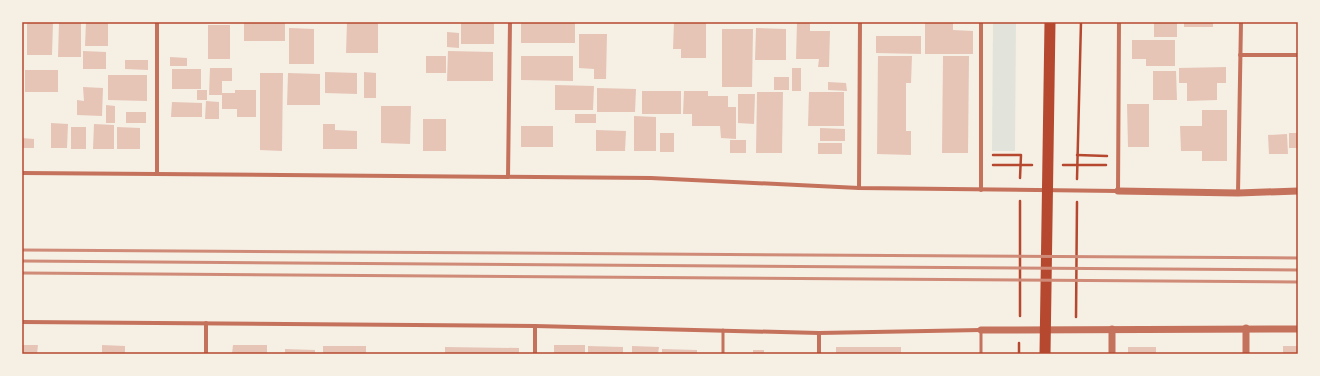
<svg xmlns="http://www.w3.org/2000/svg" width="1320" height="376" font-family="'Nunito Sans',sans-serif">
<style>
.green{fill:#e2e4dc}
.building{fill:#e6c5b7}
.lines{fill:none;stroke-linecap:round;stroke-linejoin:round}
.path{stroke:#b5482f;stroke-width:2.5}
.service{stroke:#c5725c;stroke-width:3}
.minor{stroke:#c5725c;stroke-width:4}
.tertiary{stroke:#c5725c;stroke-width:7}
.trunk{stroke:#b5482f;stroke-width:11}
.rail{stroke:#cf8b77;stroke-width:3}
.neatline{fill:none;stroke:#b5482f;stroke-width:1.5}
</style>
<rect width="100%" height="100%" fill="#f6efe4"/>
<polygon class="green" points="993,22 1016,22 1015,151 992,151"/>
<g class="building">
<polygon points="27,22 53,22 52,55 27,55"/>
<polygon points="59,22 81,22 81,57 58,57"/>
<polygon points="86,22 108,22 108,46 85,46"/>
<rect x="244" y="22" width="41" height="19"/>
<polygon points="347,22 378,22 378,53 346,53"/>
<rect x="461" y="22" width="33" height="22"/>
<rect x="521" y="22" width="54" height="21"/>
<polygon points="674,22 706,22 706,58 681,58 681,49 673,49"/>
<polygon points="797,22 810,22 810,31 830,31 829,67 818,67 819,59 796,59"/>
<polygon points="925,22 953,22 953,30 973,31 973,54 925,54"/>
<rect x="1154" y="22" width="23" height="15"/>
<rect x="1184" y="22" width="29" height="5"/>
<rect x="208" y="25" width="22" height="34"/>
<polygon points="289,28 314,29 314,64 289,64"/>
<polygon points="756,28 786,29 786,60 755,60"/>
<polygon points="722,29 753,29 752,87 722,87"/>
<polygon points="447,32 459,33 459,48 447,47"/>
<polygon points="579,34 607,34 606,79 594,79 594,69 579,68"/>
<polygon points="876,36 921,36 921,54 876,53"/>
<polygon points="1132,40 1175,40 1175,66 1146,66 1146,59 1132,59"/>
<polygon points="83,51 106,52 106,69 83,69"/>
<polygon points="448,51 493,52 493,81 447,81"/>
<rect x="426" y="56" width="20" height="17"/>
<polygon points="521,56 573,56 573,81 521,80"/>
<polygon points="878,56 912,56 911,83 906,83 906,131 911,131 911,155 877,154"/>
<polygon points="943,56 969,56 968,153 942,153"/>
<polygon points="170,57 187,58 187,66 170,66"/>
<polygon points="125,60 148,60 148,70 125,69"/>
<polygon points="1226,67 1226,83 1217,83 1217,100 1187,101 1187,83 1179,83 1179,68"/>
<polygon points="210,68 232,68 232,81 222,81 222,93 235,93 235,90 256,90 256,117 237,117 237,109 222,109 222,95 209,95"/>
<rect x="792" y="68" width="9" height="23"/>
<rect x="172" y="69" width="29" height="20"/>
<rect x="25" y="70" width="33" height="22"/>
<polygon points="1153,71 1176,71 1177,100 1153,100"/>
<polygon points="325,72 357,73 357,94 325,93"/>
<polygon points="364,72 376,73 376,98 364,98"/>
<polygon points="260,73 283,73 282,151 260,150"/>
<polygon points="288,73 320,74 320,105 287,105"/>
<polygon points="108,75 147,75 147,101 108,100"/>
<rect x="774" y="77" width="15" height="13"/>
<polygon points="828,82 846,83 847,91 828,90"/>
<polygon points="555,85 594,86 593,110 555,110"/>
<polygon points="83,87 103,88 102,116 77,115 77,100 84,101"/>
<polygon points="597,88 636,89 635,112 597,112"/>
<rect x="197" y="90" width="10" height="10"/>
<rect x="642" y="91" width="39" height="23"/>
<polygon points="684,91 708,91 708,96 728,96 728,107 736,107 736,139 721,138 720,126 692,126 692,114 683,114"/>
<polygon points="757,92 783,92 782,153 756,153"/>
<polygon points="809,92 844,92 844,126 808,126"/>
<polygon points="738,94 755,94 754,124 738,123"/>
<polygon points="206,101 219,102 219,119 205,119"/>
<polygon points="172,102 202,103 202,117 171,117"/>
<polygon points="1127,104 1149,104 1149,147 1128,147"/>
<polygon points="106,105 115,106 115,123 106,123"/>
<polygon points="381,106 411,106 410,144 381,143"/>
<polygon points="1202,110 1227,110 1227,161 1202,161 1202,151 1181,151 1180,126 1202,126"/>
<rect x="126" y="112" width="20" height="11"/>
<rect x="575" y="114" width="21" height="9"/>
<polygon points="634,116 656,117 656,151 634,151"/>
<rect x="423" y="119" width="23" height="32"/>
<polygon points="51,123 68,124 67,148 51,148"/>
<polygon points="94,124 114,125 114,149 93,149"/>
<polygon points="323,124 335,124 335,130 357,131 357,149 323,149"/>
<rect x="521" y="126" width="32" height="21"/>
<rect x="71" y="127" width="15" height="22"/>
<polygon points="117,127 140,128 140,149 117,149"/>
<polygon points="820,128 845,129 845,141 820,141"/>
<polygon points="596,130 626,131 625,151 596,151"/>
<rect x="660" y="133" width="14" height="19"/>
<rect x="1289" y="133" width="9" height="15"/>
<polygon points="1287,134 1288,154 1269,154 1268,135"/>
<polygon points="22,138 34,139 34,148 22,148"/>
<rect x="730" y="140" width="16" height="13"/>
<rect x="818" y="143" width="24" height="11"/>
<polygon points="22,345 38,345 37,354 22,354"/>
<polygon points="102,345 125,346 125,354 102,354"/>
<polygon points="233,345 267,345 267,354 232,354"/>
<rect x="554" y="345" width="31" height="9"/>
<rect x="323" y="346" width="43" height="8"/>
<polygon points="588,346 623,347 623,354 588,354"/>
<polygon points="632,346 659,347 658,354 632,354"/>
<rect x="1283" y="346" width="15" height="8"/>
<polygon points="445,347 519,348 519,354 445,354"/>
<rect x="836" y="347" width="65" height="7"/>
<rect x="1128" y="347" width="28" height="7"/>
<polygon points="285,349 315,350 315,354 285,354"/>
<polygon points="662,349 697,350 697,354 662,354"/>
<rect x="753" y="350" width="11" height="4"/>
</g>
<g class="lines">
<g class="path">
<polyline points="993,155 1021,155 1020,178"/>
<polyline points="1077,155 1107,156"/>
<polyline points="993,165 1032,165"/>
<polyline points="1063,165 1106,165"/>
<polyline points="1077,179 1081,22"/>
<polyline points="1020,316 1020,201"/>
<polyline points="1076,317 1077,202"/>
<polyline points="1019,354 1019,343"/>
</g>
<g class="service">
<polyline points="723,354 723,330"/>
<polyline points="981,354 981,330"/>
</g>
<g class="minor">
<polyline points="1240,55 1298,55"/>
<polyline points="22,173 651,178 859,188 1118,191 1119,22"/>
<polyline points="157,174 157,22"/>
<polyline points="508,177 510,22"/>
<polyline points="859,188 860,22"/>
<polyline points="981,190 981,22"/>
<polyline points="1238,193 1241,22"/>
<polyline points="22,322 535,326 819,333 981,330"/>
<polyline points="819,333 819,354"/>
<polyline points="206,354 206,323"/>
<polyline points="535,354 535,326"/>
</g>
<g class="tertiary">
<polyline points="1118,191 1238,193 1298,191"/>
<polyline points="1112,329 1112,354"/>
<polyline points="981,330 1298,329"/>
<polyline points="1246,354 1246,328"/>
</g>
<polyline class="trunk" points="1045,354 1050,22"/>
<g class="rail">
<polyline points="22,250 1298,258"/>
<polyline points="22,261 1298,270"/>
<polyline points="22,273 1298,282"/>
</g>
</g>
<rect width="1320" height="376" fill="none" stroke="#f6efe4" stroke-width="46"/>
<rect x="23" y="23" width="1274" height="330" class="neatline"/>
</svg>
